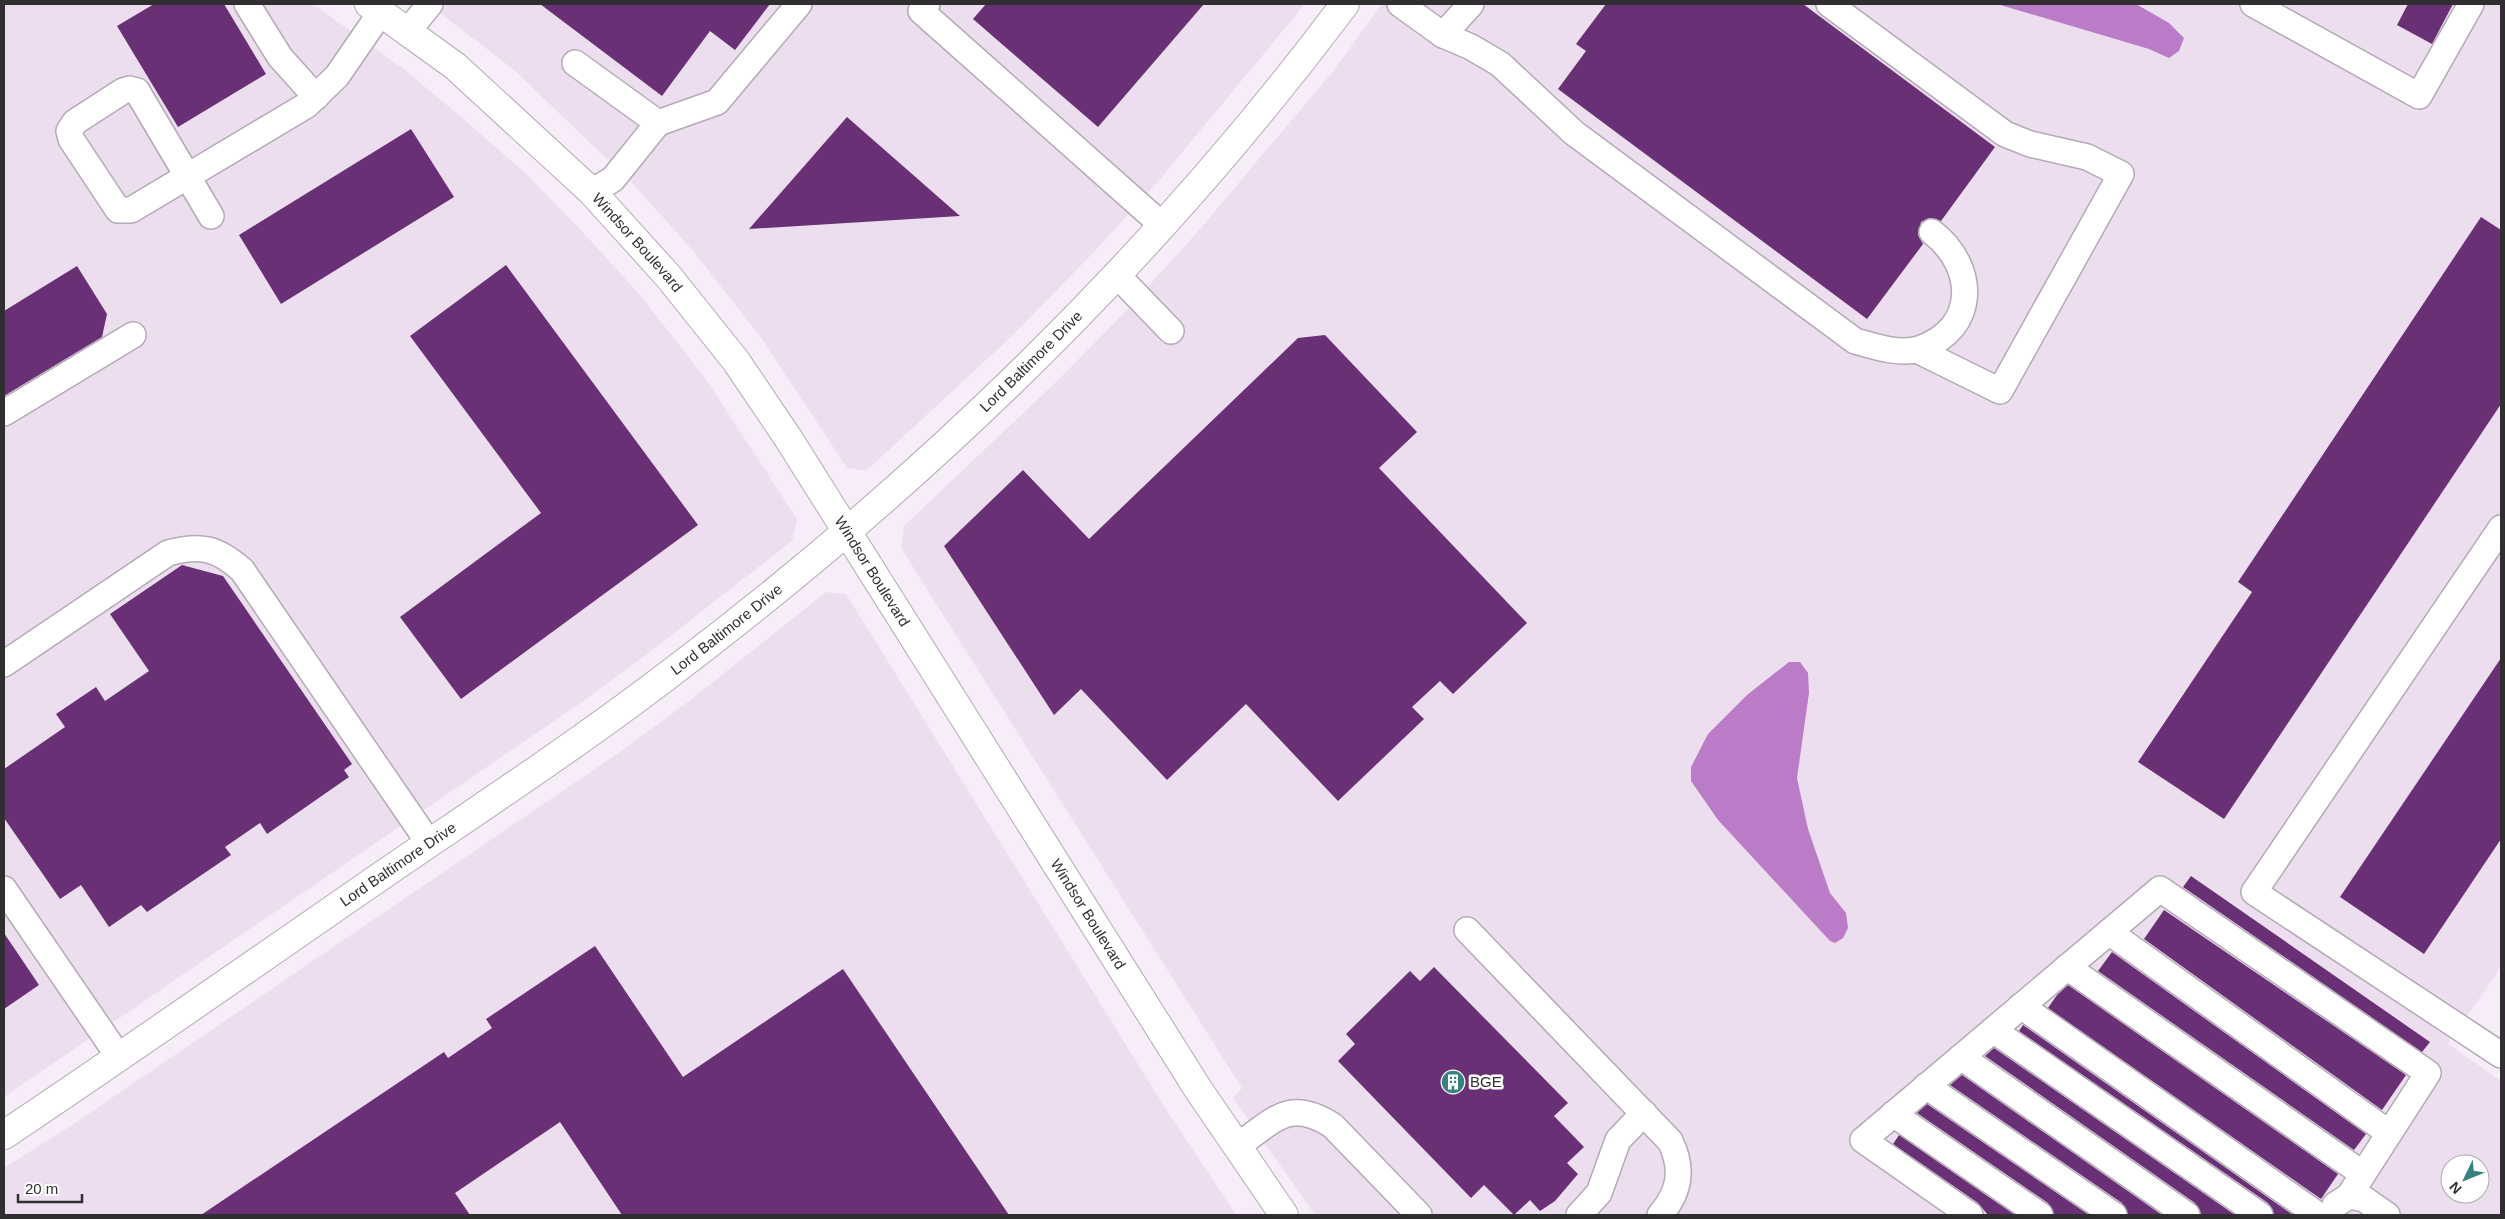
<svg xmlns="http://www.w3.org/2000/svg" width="2505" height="1219" font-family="Arial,sans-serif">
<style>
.built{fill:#eddeef;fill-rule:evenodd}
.water{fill:#ba7cc6}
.building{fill:#693075}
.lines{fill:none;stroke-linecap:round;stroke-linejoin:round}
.minor-casing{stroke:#b3aab5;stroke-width:28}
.major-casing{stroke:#b3aab5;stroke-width:30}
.minor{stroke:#fff;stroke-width:25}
.major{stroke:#fff;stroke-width:28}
.labels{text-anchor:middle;stroke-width:5;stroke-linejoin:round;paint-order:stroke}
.street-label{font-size:15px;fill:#312e32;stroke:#fff}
.poi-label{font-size:15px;fill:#312e32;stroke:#fff;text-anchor:start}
</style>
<rect width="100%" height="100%" fill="#f6edf8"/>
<g class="built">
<polygon points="4,4 313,4 405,70 468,123 523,171 578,227 641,296 707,381 797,519 792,541 646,655 579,704 4,1097"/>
<polygon points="428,4 1305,4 1156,184 1092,254 1011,337 866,471 847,468 762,339 694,252 634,185 513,69"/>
<path d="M1382,4H2501V967L2448,1044L2501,1081V1215H1315L1233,1098L1242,1088L901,548L904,526L1056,382L1126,311L1200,229L1334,70ZM2450,1164H2480V1194H2450Z"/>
<polygon points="826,592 846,594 1167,1111 1236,1215 4,1215 4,1168 72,1125 617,754 684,705"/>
</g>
<g class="water">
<polygon points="1997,4 2136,4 2169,23 2184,38 2179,51 2169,58 2149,49"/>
<polygon points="1789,662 1800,662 1808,673 1809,693 1797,778 1808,829 1830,893 1846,913 1848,928 1843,938 1835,943 1830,941 1718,820 1691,781 1691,767 1708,734 1747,695"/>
</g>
<g class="building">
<polygon points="154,4 224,4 266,74 178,127 117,26"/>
<polygon points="540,4 770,4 735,50 710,31 662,96"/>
<polygon points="986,4 1204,4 1098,127 973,19"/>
<polygon points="1606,4 1803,4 1995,147 1941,221 1929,218 1921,222 1918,235 1923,244 1867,319 1558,89 1586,51 1576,44"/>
<polygon points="2408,4 2453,4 2432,44 2397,25"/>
<polygon points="847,117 960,216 749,229"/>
<polygon points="411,129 454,197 281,304 239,235"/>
<polygon points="2481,217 2501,230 2501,404 2224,819 2138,762 2252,592 2238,582"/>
<polygon points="506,265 698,525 461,699 400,617 541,513 410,336"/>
<polygon points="77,266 107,314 102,337 4,396 4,311"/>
<polygon points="1325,335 1417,432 1379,468 1527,623 1453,694 1440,681 1412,707 1424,719 1338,801 1246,704 1167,780 1081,689 1054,715 944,546 1023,470 1089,539 1298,338"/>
<polygon points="182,565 223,576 352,764 344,770 349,777 267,834 260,823 225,847 231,855 147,912 141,905 109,927 81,885 60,899 4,818 4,769 65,727 56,714 96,687 105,701 149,671 110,614"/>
<polygon points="2501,658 2501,839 2424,954 2340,897"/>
<polygon points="2191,876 2430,1042 2422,1052 2183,887"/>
<polygon points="2164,910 2406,1075 2382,1110 2144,939"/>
<polygon points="4,933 39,985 4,1009"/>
<polygon points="595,946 683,1077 843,969 1009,1215 622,1215 560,1122 455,1193 470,1215 201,1215 444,1052 448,1058 492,1028 486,1019"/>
<polygon points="2112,952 2366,1134 2354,1150 2098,971"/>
<polygon points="1434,967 1568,1103 1554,1116 1584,1147 1567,1163 1578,1174 1555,1201 1540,1211 1530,1200 1514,1215 1484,1185 1471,1198 1338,1061 1355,1044 1346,1034 1410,971 1420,981"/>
<polygon points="2068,985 2338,1174 2321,1199 2048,1008 2057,995"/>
<polygon points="2023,1025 2293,1215 2274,1215 2268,1203 2019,1031"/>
<polygon points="1994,1048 2235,1215 2201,1215 2195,1203 1985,1056"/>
<polygon points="1962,1075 2162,1215 2128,1215 2122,1203 1950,1085"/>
<polygon points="1927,1104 2089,1215 2054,1215 2048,1203 1917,1113"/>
<polygon points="1899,1135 2015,1215 1988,1215 1978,1203 1893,1144"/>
</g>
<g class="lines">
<g class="minor-casing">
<g id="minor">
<polyline points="247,4 280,57 316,97"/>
<polyline points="927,4 921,11 1162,225"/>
<path d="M1400,4L1443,35L1471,47L1500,64L1574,133L1855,341C1873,346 1899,355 1919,349C1978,329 1977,267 1932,232"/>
<polyline points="1829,4 2005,134 2030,144 2087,157 2121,174 2000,391 1917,350"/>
<polyline points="2253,4 2419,96 2471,4"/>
<polyline points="408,31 430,4"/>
<polyline points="1443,35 1471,4"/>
<polyline points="575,63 658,123"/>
<polyline points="592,192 613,179 658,123 717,102 799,4"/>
<polyline points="211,216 137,91 129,89 123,91 75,122 69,131 71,139 118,210 131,210 307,105 337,76 381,12"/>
<polyline points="1116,274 1171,331"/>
<polyline points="4,413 133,335"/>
<polyline points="2501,528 2254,892 2501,1055"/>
<path d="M4,664L168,553C201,544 217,548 242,570L429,843"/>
<polyline points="4,889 119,1057"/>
<path d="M1467,930L1670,1141C1684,1169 1680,1192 1660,1215"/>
<polyline points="2109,932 2389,1133"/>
<polyline points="2067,967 2363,1174"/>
<polyline points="2021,1006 2318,1215"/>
<polyline points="1993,1030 2260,1215"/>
<polyline points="1961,1057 2187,1215"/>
<polyline points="1926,1086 2114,1215"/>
<polyline points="1893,1114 2040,1215"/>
<path d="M1237,1146C1274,1121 1289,1097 1333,1126L1419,1215"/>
<polyline points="2335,1205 2349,1196 2364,1199 2387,1215"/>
<polyline points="1579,1215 1599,1193 1618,1140 1644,1113"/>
<polyline points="1970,1215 1863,1140 2160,889 2428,1073 2349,1196"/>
</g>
</g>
<g class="major-casing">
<g id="major">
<path id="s1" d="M369,4L455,66L592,192L668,276L736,361L788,438L1198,1089L1284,1215"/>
<path id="s2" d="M4,1135C122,1056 238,975 355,894C459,822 566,753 667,676C921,484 1154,259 1345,4"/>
</g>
</g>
<use href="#minor" class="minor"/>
<use href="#major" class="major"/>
</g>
<defs>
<g id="building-disc" transform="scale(1.25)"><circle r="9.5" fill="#388181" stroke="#fff"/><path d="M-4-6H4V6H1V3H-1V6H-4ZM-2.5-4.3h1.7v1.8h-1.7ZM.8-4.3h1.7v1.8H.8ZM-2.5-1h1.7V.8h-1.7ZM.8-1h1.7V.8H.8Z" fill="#fff"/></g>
</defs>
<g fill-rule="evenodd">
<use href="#building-disc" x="1453" y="1082"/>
</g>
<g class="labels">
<g class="street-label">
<text dy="5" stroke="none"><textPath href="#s1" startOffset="360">Windsor Boulevard</textPath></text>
<text dy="5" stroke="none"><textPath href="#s2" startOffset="1288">Lord Baltimore Drive</textPath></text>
<text dy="5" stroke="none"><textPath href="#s1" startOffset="765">Windsor Boulevard</textPath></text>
<text dy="5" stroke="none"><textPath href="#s2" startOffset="882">Lord Baltimore Drive</textPath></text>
<text dy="5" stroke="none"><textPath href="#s2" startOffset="478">Lord Baltimore Drive</textPath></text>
<text dy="5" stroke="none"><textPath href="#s1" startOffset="1170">Windsor Boulevard</textPath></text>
</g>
<g class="poi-label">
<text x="1470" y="1087">BGE</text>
</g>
</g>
<rect width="2505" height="1219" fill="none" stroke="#312e32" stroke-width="10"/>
<g transform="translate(2465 1179) rotate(227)"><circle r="24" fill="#ffffff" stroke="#adabad"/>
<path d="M0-4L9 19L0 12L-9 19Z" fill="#388181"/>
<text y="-8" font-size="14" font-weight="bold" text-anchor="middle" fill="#312e32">N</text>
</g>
<path d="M18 1194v8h64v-8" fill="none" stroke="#312e32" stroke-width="2.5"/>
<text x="25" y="1194" font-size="15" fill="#312e32" stroke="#ffffff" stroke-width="4" paint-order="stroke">20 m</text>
</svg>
